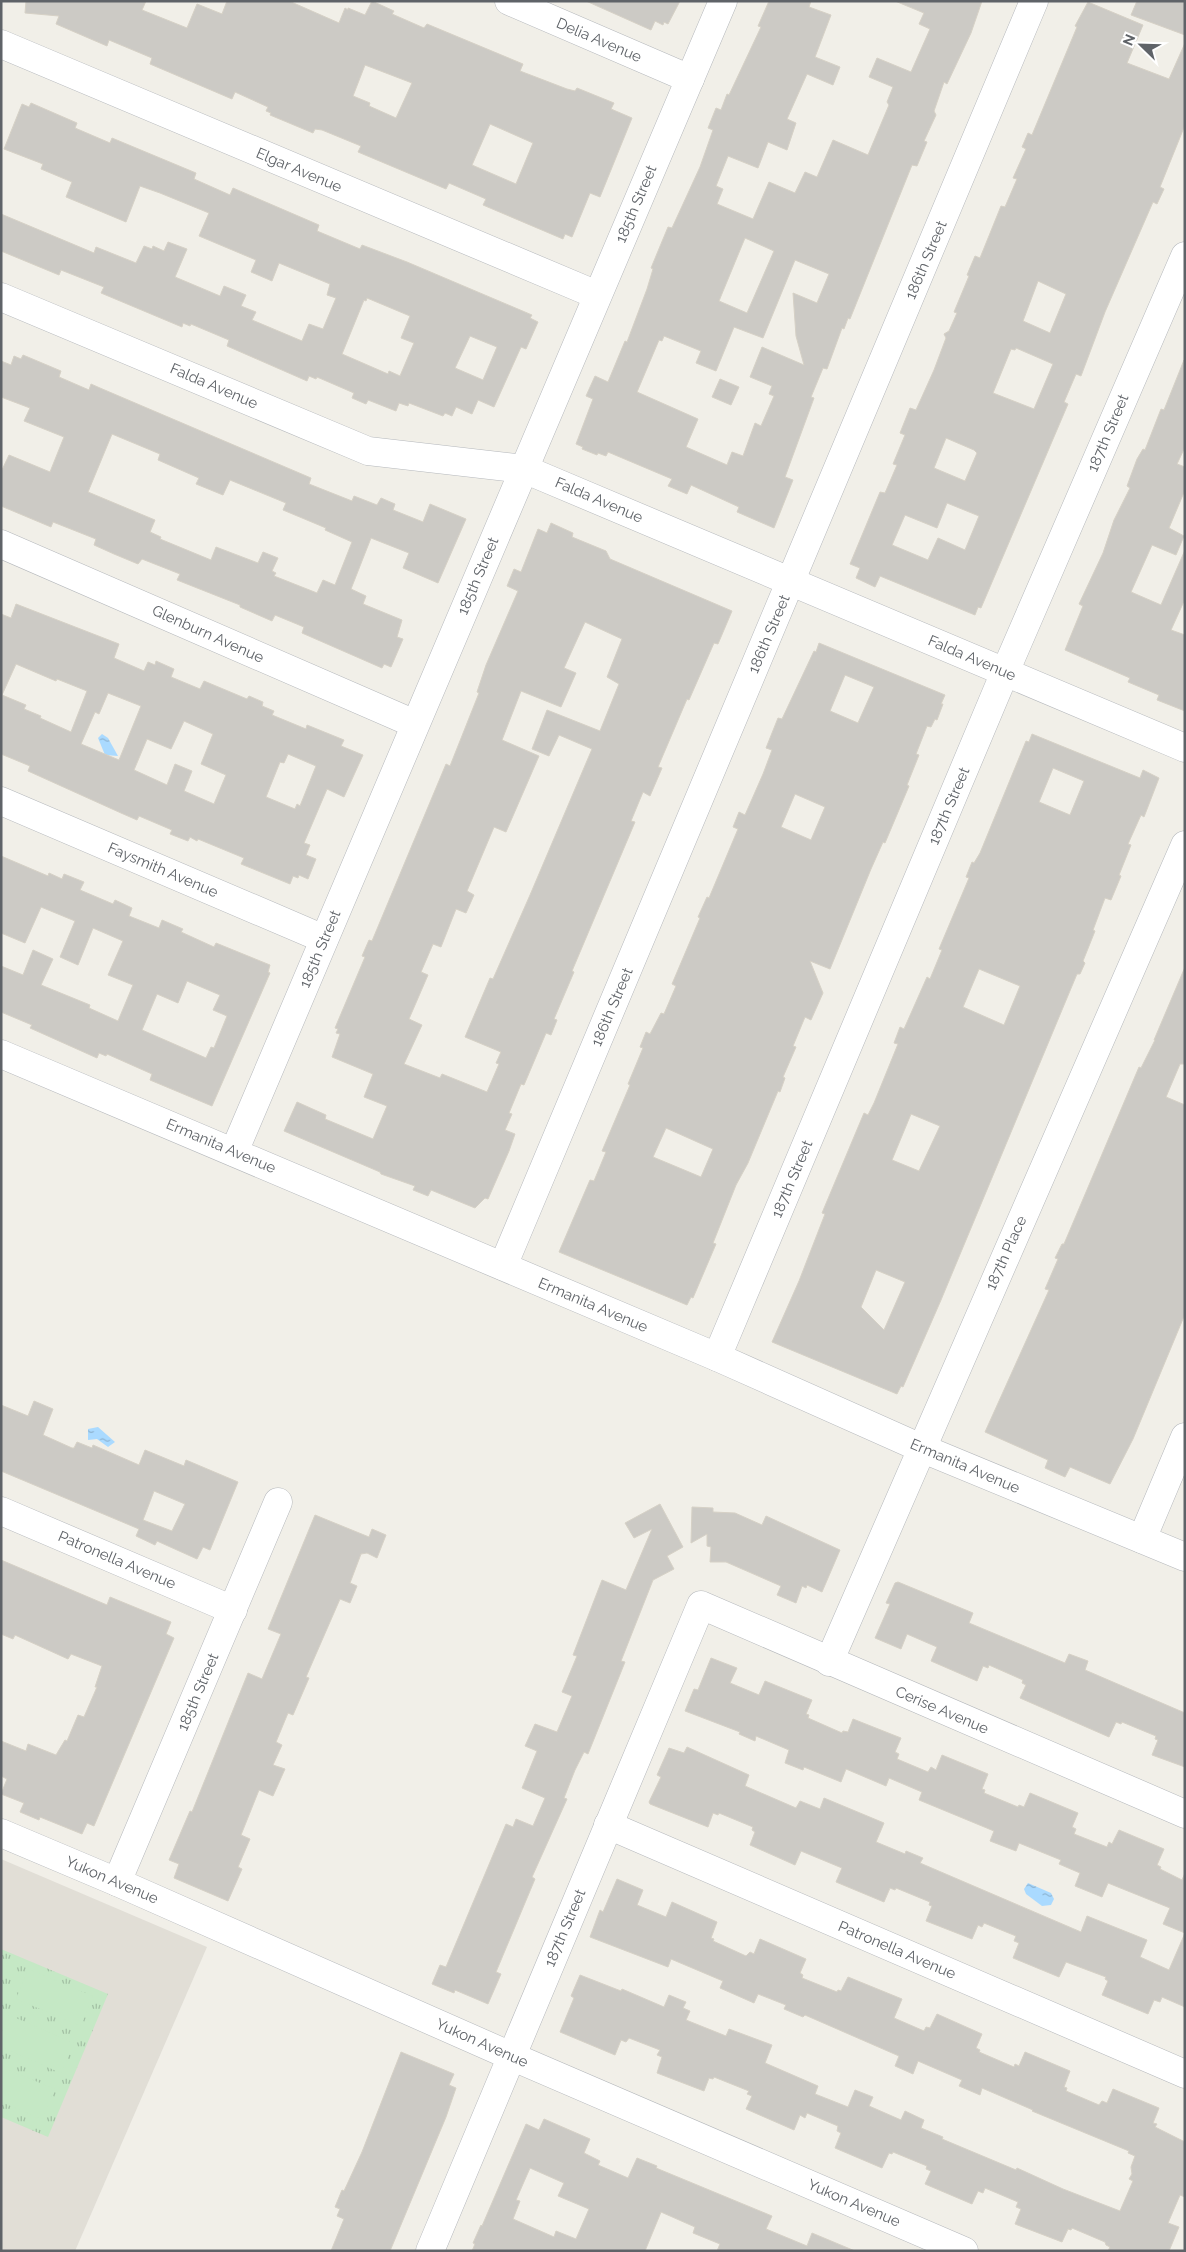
<svg xmlns="http://www.w3.org/2000/svg" width="1186" height="2252" font-family="Raleway,sans-serif">
<style>
.education{fill:#e1ded6}
.grass{fill:url(#grass-tufts)}
.pitch{fill:#c5e8c5}
.water{fill:url(#water-ripples)}
.building{fill:#cccac5;stroke:#d6d1c6;fill-rule:evenodd}
.lines{fill:none;stroke-linecap:round;stroke-linejoin:round}
.minor-casing{stroke:#b5b8bc;stroke-width:29}
.minor{stroke:#fff;stroke-width:28}
.labels{text-anchor:middle;stroke-width:4;stroke-linejoin:round;paint-order:stroke}
.street-label{font-size:15px;fill:#5f6368;stroke:#fff}
</style>
<defs>
<pattern id="grass-tufts" width="24" height="20" patternUnits="userSpaceOnUse" patternTransform="scale(1.25)"><rect width="24" height="20" fill="#c5e8c5"/><path d="M3 7l-1-3M5 7V3M7 7l1-3M15 17l-1-3M17 17v-4M19 17l1-3" fill="none" stroke="#a3c0a4"/></pattern>
<pattern id="water-ripples" width="26" height="14" patternUnits="userSpaceOnUse" patternTransform="scale(1.25)"><rect width="26" height="14" fill="#aadaff"/><path d="M2 4q2-2 4 0t4 0M15 11q2-2 4 0t4 0" fill="none" stroke="#8eb4d2"/></pattern>
</defs>
<rect width="100%" height="100%" fill="#f1efe8"/>
<polygon class="education" points="1,1859 207,1947 75,2251 1,2251"/>
<polygon class="grass" points="1,1949 108,1994 48,2137 1,2117"/>
<g class="pitch">
<polygon points="28,1969 93,1996 81,2026 16,1999"/>
<polygon points="9,2015 74,2043 61,2073 1,2047 1,2033"/>
<polygon points="1,2067 55,2089 42,2119 1,2102"/>
</g>
<g class="water">
<polygon points="102,734 108,738 118,756 105,755 98,738"/>
<polygon points="98,1427 115,1442 108,1447 97,1439 88,1440 88,1429"/>
<polygon points="1028,1883 1051,1893 1054,1899 1051,1905 1042,1906 1026,1894 1024,1889"/>
</g>
<g class="building">
<path d="M26,1H146L142,10L187,28L197,4L222,14L227,1H289L339,23L345,8L348,10V8L365,15L372,1L394,11L392,14L424,28L427,24L523,64L520,71L567,89L575,91L577,88L614,103L611,109L632,118L600,197L590,193L572,237L565,234L563,239L483,205L486,199L449,183L446,189L358,152L361,146L322,130L315,129L313,133L270,115L271,113L266,111L268,107L235,92L232,99L150,64L152,58L109,40L107,46L56,24L59,16L25,13ZM365,65L412,83L396,118L369,106L370,103L353,96ZM490,124L533,143L516,184L472,165Z"/>
<polygon points="586,1 680,1 668,24 664,22 663,25 655,21 651,30"/>
<path d="M769,1H811L809,7L831,15L815,57L840,67L833,85L807,74L787,119L796,123L787,150L768,142L758,168L728,156L716,186L723,189L717,204L753,219L769,182L795,193L805,172L817,177L833,140L868,155L889,105L887,102L893,87L869,77L877,58L911,72L930,29L919,24L924,13L895,1H982L971,33L947,84L944,82L934,111L936,115L924,141L927,142L917,166L912,165L850,319L848,318L844,329L842,328L827,369L823,368L811,397L814,398L785,477L793,480L774,528L737,512L739,507L691,485L687,494L668,486L672,479L608,452L606,456L598,453L597,455L582,449L583,447L576,444L593,399L586,396L595,376L608,382L625,341L627,342L647,289L653,269L651,268L668,227L672,228L700,167L713,130L708,128L716,108L721,110L727,94L729,95L761,27L758,26ZM745,238L774,251L747,313L719,301ZM795,260L829,274L817,303L793,293L796,336L804,365L762,347L750,377L772,386L769,394L774,396L761,426L755,423L743,456L732,452L727,465L686,447L698,419L637,392L659,340L662,341L664,336L701,351L696,363L716,371L734,327L763,338Z"/>
<polygon points="1137,1 1185,1 1185,35 1131,15"/>
<path d="M1088,2L1143,25L1127,63L1169,79L1185,43V125L1160,187L1164,189L1157,204L1153,202L1105,312L1081,376L1076,374L1064,402L1068,404L981,608L978,607L975,615L880,576L875,587L856,578L860,568L850,564L880,492L885,493L897,465L893,464L905,435L900,433L910,408L916,410L934,370L946,338L944,334L949,331L957,313L954,312L969,276L967,275L975,256L980,258L1001,206L1005,207L1017,179L1013,178L1026,149L1022,147L1028,133L1032,135L1077,27L1075,26ZM1038,281L1066,294L1050,333L1023,321ZM1016,348L1053,364L1034,409L993,393L1011,349L1015,350ZM946,438L974,450L977,453L965,481L934,468ZM947,503L979,516L965,550L938,538L928,560L892,545L905,515L937,528Z"/>
<path d="M31,103L77,123L75,128L110,143L112,138L196,173L194,179L230,195L233,188L319,225L317,231L360,249L362,245L407,262L532,315L530,318L538,322L526,349L521,347L494,407L478,400L472,414L456,407L452,416L445,413L443,416L409,403L408,406L399,403L396,411L368,400L366,404L352,398L354,393L317,377L316,379L309,376L307,381L227,346L229,340L191,324L190,326L183,323L182,327L101,293L104,287L61,270L59,275L1,251V214L94,253L96,247L136,263L144,246L152,249L153,246L164,251L168,242L187,249L175,277L220,296L224,286L246,295L241,306L256,312L252,320L302,341L309,324L323,329L336,298L327,295L330,284L279,263L272,281L251,272L256,260L199,236L209,213L160,193L140,186L126,222L66,197L72,182L41,169L43,164L4,149L22,104L29,107ZM367,298L410,316L401,338L414,343L400,376L389,371L388,374L342,354L364,300L366,301ZM470,336L497,347L483,380L455,368Z"/>
<path d="M23,355L61,371L59,377L89,390L91,384L100,388L311,478L309,484L352,501L354,496L377,505L381,498L395,504L393,510L423,522L430,504L466,519L438,583L403,568L409,553L371,538L351,589L366,596L363,604L402,620L397,637L403,639L391,667L384,664L382,668L302,633L304,627L275,615L272,621L240,607V605L177,580L180,574L142,559L138,564L114,554L94,545L96,539L53,522L51,527L1,506V472L9,455L50,472L64,437L24,421L30,408L1,397V361L11,365L14,356L21,359ZM112,434L160,454L158,460L199,478L196,484L223,495L230,480L286,503L283,510L326,528L325,530L352,542L335,585L323,580L317,593L274,576L276,573L272,571L278,558L263,552L258,563L216,547L211,560L160,539L161,537L150,532L155,520L88,492Z"/>
<polygon points="1184,360 1185,447 1177,464 1185,467 1185,490 1169,528 1184,536 1176,555 1152,545 1131,592 1161,605 1185,550 1185,599 1171,630 1185,635 1185,711 1157,700 1159,695 1128,682 1130,678 1065,650 1083,606 1079,604 1103,553 1114,520 1130,488 1127,486 1137,459 1143,449 1145,450 1161,409 1164,410"/>
<polygon points="720,379 739,387 731,405 712,397"/>
<path d="M551,523L573,533L572,537L606,551L610,559L732,611L718,644L714,643L689,700L687,699L658,767L662,768L650,796L643,792L631,821L635,822L572,971L574,972L554,1019L557,1020L551,1035L546,1033L524,1085L521,1084L509,1113L512,1114L505,1130L515,1134L509,1151L488,1199L485,1198L475,1208L431,1190L428,1196L413,1190L415,1186L381,1174L380,1172L284,1131L297,1102L326,1115L325,1119L373,1139L387,1106L364,1097L373,1074L332,1057L340,1034L336,1033L338,1029L335,1028L365,957L362,956L369,940L372,941L446,764L450,766L479,693L477,692L486,665L518,591L507,586L514,569L521,572L538,529L547,533ZM585,622L622,639L607,677L619,684L600,731L547,710L532,749L549,756L559,735L592,749L530,895L493,979L490,978L465,1037L501,1052L496,1063L499,1064L487,1092L442,1074L440,1078L404,1064L422,1025L409,1019L428,975L421,972L433,944L441,947L456,909L466,913L474,895L467,891L494,827L506,832L539,756L502,740L521,691L561,707L576,673L564,668Z"/>
<path d="M16,604L119,644L114,658L144,671L148,662L155,665L156,661L174,669L171,677L200,689L204,681L247,699L249,696L263,702L262,706L274,711L272,715L306,729L307,725L344,740L341,746L363,755L344,797L327,789L304,843L310,845L306,855L316,859L308,879L299,875L298,878L293,876L290,884L241,864L244,858L198,839L197,841L190,837L188,841L170,834L172,830L139,816L137,820L121,813L28,771L30,766L1,754V614L11,618ZM16,664L56,681L57,679L87,691L71,732L40,718L41,716L24,709L26,705L2,695ZM108,693L141,706L119,760L81,744L95,712L99,714ZM184,721L213,734L201,764L226,775L214,804L184,791L192,771L175,764L167,785L134,770L147,739L171,749ZM288,754L316,766L300,806L297,804L295,809L266,797L280,762L284,763Z"/>
<path d="M819,643L945,695L941,704H943L937,720L935,719L931,727L927,726L916,754L919,755L907,785L909,786L885,843L883,842L871,869L830,969L810,961L823,993L811,1020L805,1017L793,1046L796,1047L783,1077L785,1078L780,1092L778,1091L748,1163L736,1185L713,1243L716,1244L693,1298L691,1297L687,1305L559,1252L590,1180L594,1181L606,1152L602,1151L630,1085L628,1084L643,1048L640,1047L646,1032L650,1034L661,1013L664,1014L676,986L672,984L700,918L698,917L707,897L709,898L738,829L733,827L739,812L745,815L763,774L772,750L766,748L778,718L782,719L814,651L816,652ZM845,675L874,687L858,723L830,711ZM795,794L825,807L811,840L781,827ZM666,1128L713,1149L701,1177L653,1157Z"/>
<path d="M1032,734L1140,778L1143,770L1159,778L1144,817L1141,815L1128,844L1131,845L1119,875L1121,876L1111,900L1105,898L1093,930L1095,931L1083,961L1085,963L1080,974H1077L941,1300L903,1387L901,1386L897,1394L772,1342L799,1281L825,1214L822,1213L864,1113L868,1115L874,1103L898,1044L894,1043L900,1027L904,1029L927,977L930,979L942,950L939,949L969,878L966,877L972,862L974,863L980,853L1026,741L1029,742ZM1053,768L1084,781L1070,815L1039,802ZM979,969L1020,986L1004,1025L963,1007ZM911,1114L940,1126L919,1171L892,1160ZM876,1270L905,1282L884,1330L861,1307Z"/>
<path d="M1,856L48,876L49,873L62,879L64,874L84,882L80,890L113,904L115,900L132,908L129,916L159,928L162,920L183,929L181,932L214,947L216,943L270,965L268,972L270,973L212,1106L150,1080L152,1074L107,1054L106,1056L99,1053L97,1058L30,1028L32,1025L1,1012V966L23,975L33,950L53,959L41,985L90,1005L89,1008L118,1021L133,985L108,975L123,941L93,928L78,965L60,957L75,921L41,907L25,943L1,933ZM187,981L220,995L213,1010L227,1016L214,1048L211,1047L206,1058L142,1030L157,994L178,1003Z"/>
<polygon points="1185,967 1185,1064 1180,1064 1166,1097 1185,1105 1185,1314 1133,1439 1110,1484 1070,1467 1065,1477 1045,1468 1048,1460 985,1432 1049,1290 1045,1289 1058,1259 1055,1258 1062,1244 1064,1244 1139,1067 1141,1068 1155,1040 1154,1040"/>
<path d="M34,1401L53,1409L43,1435L72,1448H74L77,1442L92,1448L93,1445L139,1465L145,1450L184,1466L186,1460L238,1482L210,1550L203,1547L197,1559L157,1541L155,1545L136,1536L139,1529L1,1471V1405L28,1416ZM154,1491L185,1504L172,1531L143,1520Z"/>
<polygon points="660,1504 683,1547 667,1556 674,1569 653,1580 621,1661 625,1662 588,1754 584,1752 575,1770 564,1798 567,1799 532,1877 535,1879 496,1972 501,1974 488,2004 455,1990 454,1993 432,1984 440,1965 446,1967 506,1824 513,1827 516,1819 533,1826 545,1798 522,1788 537,1751 525,1746 535,1724 557,1732 572,1696 562,1692 577,1656 573,1655 602,1580 626,1590 652,1529 634,1538 625,1523"/>
<polygon points="692,1507 713,1508 713,1512 735,1513 762,1525 766,1516 840,1550 822,1592 807,1585 806,1588 802,1586 796,1603 777,1595 781,1586 726,1562 710,1562 711,1547 707,1546 707,1534 691,1543"/>
<polygon points="315,1515 369,1537 372,1529 386,1535 377,1558 367,1553 361,1554 350,1583 357,1586 350,1603 340,1599 306,1677 309,1678 293,1715 288,1713 276,1742 282,1745 273,1765 285,1769 273,1796 259,1790 241,1835 250,1839 238,1867 242,1869 228,1901 174,1878 179,1864 169,1860 190,1811 192,1812 248,1673 262,1679 281,1634 268,1629"/>
<polygon points="1,1560 107,1605 110,1597 171,1622 166,1634 174,1638 94,1826 87,1823 82,1834 40,1817 39,1820 20,1812 24,1803 1,1794 7,1779 1,1776 1,1741 26,1751 28,1744 56,1755 65,1740 67,1741 78,1715 84,1717 97,1687 95,1687 102,1666 71,1654 68,1659 15,1635 13,1639 1,1634"/>
<polygon points="898,1582 973,1613 969,1623 1065,1663 1069,1654 1088,1661 1085,1670 1185,1713 1185,1767 1152,1755 1158,1740 1155,1739 1156,1736 1122,1722 1121,1724 1116,1722 1109,1737 1020,1698 1026,1685 1022,1683 1023,1680 989,1665 988,1668 983,1666 977,1681 931,1661 937,1647 907,1634 901,1649 875,1638 890,1604 886,1603 895,1583"/>
<polygon points="711,1658 737,1668 730,1683 759,1695 765,1681 812,1700 806,1714 809,1715 808,1718 842,1733 843,1731 848,1732 853,1719 901,1738 895,1752 899,1754 897,1759 928,1772 931,1767 936,1770 942,1755 988,1774 982,1789 985,1790 984,1793 1018,1807 1019,1805 1024,1807 1030,1793 1078,1813 1072,1827 1076,1829 1074,1834 1107,1847 1109,1842 1112,1844 1119,1830 1164,1849 1157,1865 1161,1867 1160,1869 1182,1880 1185,1873 1185,1933 1163,1924 1170,1908 1108,1883 1102,1897 1075,1886 1080,1873 1059,1864 1061,1860 1019,1843 1016,1851 990,1841 994,1831 919,1800 922,1792 889,1778 886,1786 846,1769 841,1782 804,1767 803,1770 785,1763 789,1750 756,1736 755,1741 739,1734 740,1732 685,1711 694,1689 698,1690"/>
<polygon points="687,1747 749,1775 745,1786 796,1808 800,1801 820,1809 824,1798 884,1823 876,1842 905,1854 906,1851 923,1858 920,1863 1081,1932 1087,1916 1147,1940 1140,1957 1169,1970 1185,1933 1185,2007 1162,1997 1160,2002 1154,2000 1148,2014 1102,1995 1108,1981 1105,1979 1106,1977 1066,1962 1059,1977 1013,1958 1019,1943 1014,1941 1016,1936 984,1923 982,1927 978,1925 972,1939 926,1921 932,1906 929,1905 930,1902 896,1888 895,1890 890,1888 884,1902 836,1882 842,1868 801,1851 795,1865 750,1845 755,1832 752,1830 753,1827 719,1813 718,1815 713,1813 708,1827 650,1804 649,1802 661,1777 657,1775 669,1748 684,1753"/>
<polygon points="617,1879 643,1890 637,1905 666,1917 672,1902 717,1922 711,1938 714,1939 713,1941 746,1956 750,1952 754,1954 760,1939 806,1959 800,1973 803,1975 802,1978 837,1992 838,1990 841,1991 848,1977 902,1999 894,2018 924,2031 926,2027 930,2028 937,2014 982,2034 976,2048 980,2050 979,2052 1014,2067 1015,2064 1019,2066 1025,2052 1070,2071 1064,2087 1067,2088 1066,2091 1099,2105 1102,2101 1107,2103 1113,2089 1159,2108 1153,2123 1157,2124 1155,2127 1185,2142 1185,2197 1180,2195 1168,2223 1179,2227 1169,2251 1108,2251 1110,2247 1106,2245 1105,2242 1072,2228 1071,2230 1068,2229 1062,2242 1015,2224 1021,2209 1016,2207 1018,2202 985,2188 983,2193 978,2191 972,2204 925,2184 931,2171 926,2169 927,2166 893,2152 892,2154 889,2153 882,2168 835,2148 841,2133 837,2131 838,2126 807,2113 805,2118 800,2115 794,2130 746,2109 752,2096 747,2094 749,2091 714,2077 713,2079 709,2078 704,2091 657,2073 662,2057 657,2055 660,2050 629,2038 626,2042 621,2040 615,2055 560,2032 574,1998 571,1996 580,1975 621,1991 622,1989 664,2007 669,1995 686,2002 683,2008 690,2011 686,2020 726,2036 729,2029 772,2045 765,2063 818,2086 815,2094 848,2107 855,2090 873,2097 869,2106 901,2120 905,2111 924,2120 921,2128 943,2137 942,2139 1016,2170 1017,2168 1063,2189 1120,2211 1133,2181 1129,2179 1132,2174 1131,2167 1135,2156 1128,2153 1129,2151 1032,2111 1033,2110 982,2088 980,2095 959,2086 962,2080 918,2061 913,2074 895,2066 899,2056 805,2015 803,2017 784,2009 786,2005 758,1994 754,2003 720,1988 723,1981 671,1959 668,1967 590,1937 600,1910 603,1912"/>
<polygon points="401,2052 454,2074 449,2085 456,2088 446,2117 390,2251 331,2251 344,2219 337,2216 340,2209 335,2207 342,2190 344,2191 362,2152"/>
<path d="M544,2119L590,2139L584,2153L600,2161L598,2165L628,2178L637,2158L657,2166L656,2168L772,2216L766,2229L807,2246L812,2233L855,2251H717L720,2244L693,2233L695,2227L661,2212L645,2251H472L475,2244L473,2243L481,2225L482,2226L526,2124L539,2130ZM530,2168L564,2183L558,2196L589,2209L576,2239L556,2231L554,2237L513,2219L520,2201L516,2200Z"/>
</g>
<g class="lines">
<g class="minor-casing">
<g id="minor">
<polyline points="509,1 690,79"/>
<polyline points="1,44 597,295"/>
<polyline points="1,297 368,451 524,469 1185,748"/>
<polyline points="1,544 415,724"/>
<polyline points="1,801 324,939"/>
<polyline points="1,1054 717,1357 921,1448 1185,1557"/>
<polyline points="234,1152 723,1"/>
<polyline points="503,1266 1034,1"/>
<polyline points="717,1357 1005,672 1185,256"/>
<polyline points="1,1511 233,1610"/>
<polyline points="1142,1539 1185,1437"/>
<polyline points="829,1662 1185,845"/>
<polyline points="608,1825 1185,2074"/>
<polyline points="1,1833 117,1882 511,2056 964,2251"/>
<polyline points="117,1882 278,1502"/>
<polyline points="430,2251 701,1605 1185,1814"/>
</g>
</g>
<use href="#minor" class="minor"/>
</g>
<g class="labels">
<g class="street-label">
<text transform="translate(599 40) rotate(23)" y="5">Delia Avenue</text>
<text transform="translate(299 170) rotate(23)" y="5">Elgar Avenue</text>
<text transform="translate(636 204) rotate(-67)" y="5">185th Street</text>
<text transform="translate(926 260) rotate(-67)" y="5">186th Street</text>
<text transform="translate(214 386) rotate(23)" y="5">Falda Avenue</text>
<text transform="translate(1108 433) rotate(-67)" y="5">187th Street</text>
<text transform="translate(599 500) rotate(23)" y="5">Falda Avenue</text>
<text transform="translate(478 576) rotate(-67)" y="5">185th Street</text>
<text transform="translate(208 634) rotate(24)" y="5">Glenburn Avenue</text>
<text transform="translate(769 634) rotate(-67)" y="5">186th Street</text>
<text transform="translate(972 658) rotate(23)" y="5">Falda Avenue</text>
<text transform="translate(949 806) rotate(-67)" y="5">187th Street</text>
<text transform="translate(163 870) rotate(23)" y="5">Faysmith Avenue</text>
<text transform="translate(320 949) rotate(-67)" y="5">185th Street</text>
<text transform="translate(612 1007) rotate(-67)" y="5">186th Street</text>
<text transform="translate(221 1146) rotate(23)" y="5">Ermanita Avenue</text>
<text transform="translate(792 1179) rotate(-67)" y="5">187th Street</text>
<text transform="translate(1006 1253) rotate(-66)" y="5">187th Place</text>
<text transform="translate(593 1305) rotate(23)" y="5">Ermanita Avenue</text>
<text transform="translate(965 1466) rotate(23)" y="5">Ermanita Avenue</text>
<text transform="translate(117 1560) rotate(23)" y="5">Patronella Avenue</text>
<text transform="translate(198 1692) rotate(-67)" y="5">185th Street</text>
<text transform="translate(942 1710) rotate(23)" y="5">Cerise Avenue</text>
<text transform="translate(112 1880) rotate(23)" y="5">Yukon Avenue</text>
<text transform="translate(565 1928) rotate(-67)" y="5">187th Street</text>
<text transform="translate(897 1950) rotate(23)" y="5">Patronella Avenue</text>
<text transform="translate(482 2043) rotate(24)" y="5">Yukon Avenue</text>
<text transform="translate(854 2203) rotate(23)" y="5">Yukon Avenue</text>
</g>
</g>
<rect width="1186" height="2252" fill="none" stroke="#5f6368" stroke-width="5"/>
<g transform="translate(1141 45) rotate(293)" stroke="#ffffff" stroke-width="4" paint-order="stroke">
<path d="M0-4L9 19L0 12L-9 19Z" fill="#5f6368"/>
<text y="-8" font-size="14" font-weight="bold" text-anchor="middle" fill="#5f6368">N</text>
</g>
</svg>
